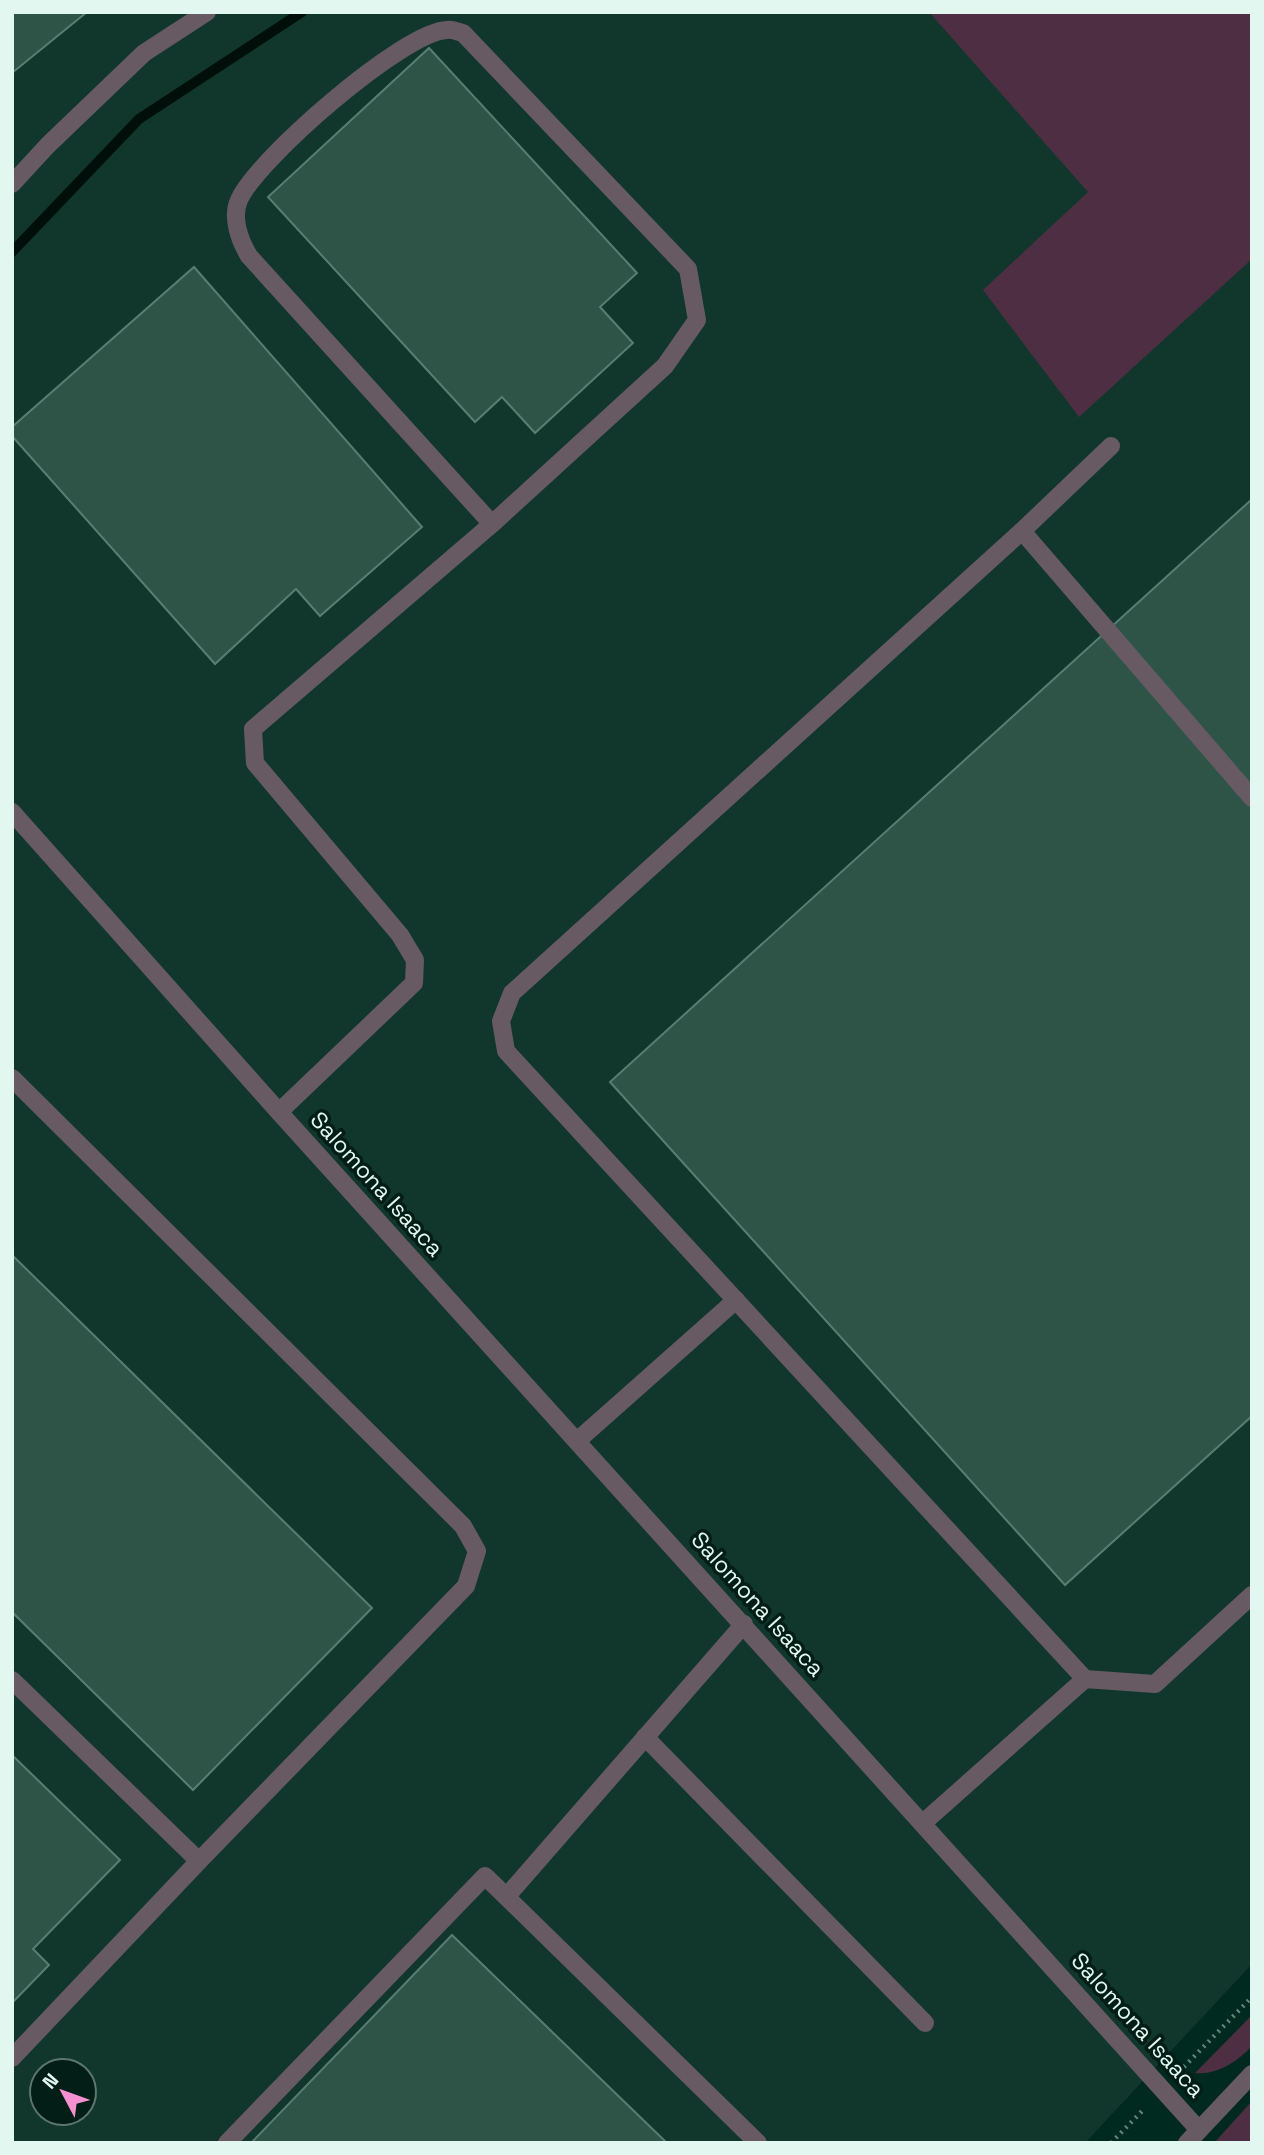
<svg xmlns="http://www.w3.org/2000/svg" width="1264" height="2155" font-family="'Space Grotesk',sans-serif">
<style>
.built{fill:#11372d;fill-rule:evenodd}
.green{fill:#4d2e42}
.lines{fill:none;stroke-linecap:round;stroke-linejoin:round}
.stream{stroke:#000f09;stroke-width:10}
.building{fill:#2e5448;stroke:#577e71;stroke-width:2}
.path{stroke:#65857c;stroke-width:4.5;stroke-dasharray:2 5;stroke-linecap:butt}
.minor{stroke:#685a62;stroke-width:18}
.labels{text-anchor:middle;stroke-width:7;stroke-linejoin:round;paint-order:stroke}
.street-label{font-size:23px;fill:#e2f7ef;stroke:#021e16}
</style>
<rect width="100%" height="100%" fill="#00291f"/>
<path class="built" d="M12,12H1252V1964L1085,2143H12ZM42,2071H84V2113H42Z"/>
<g class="green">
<polygon points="929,12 1252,12 1252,259 1079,417 983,290 1088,192"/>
<path d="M1252,2015V2046C1237,2062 1217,2075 1195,2073Z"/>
<polygon points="1252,2101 1252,2143 1214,2143"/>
</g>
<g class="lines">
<polyline class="stream" points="12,252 139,119 302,12"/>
</g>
<g class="building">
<polygon points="12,12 87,12 12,73"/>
<polygon points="429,48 637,273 600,307 633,343 535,433 502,397 475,422 268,197"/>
<polygon points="194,267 422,527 320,616 296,589 215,664 12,436 12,427"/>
<polygon points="1251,500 1252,1416 1065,1585 610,1082"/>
<polygon points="12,1255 372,1608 193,1790 12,1612"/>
<polygon points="12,1755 120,1860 33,1949 49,1965 12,2003"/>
<polygon points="452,1935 667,2143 251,2143"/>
</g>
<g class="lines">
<g class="path">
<polyline points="1179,2072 1252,1997"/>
<polyline points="1111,2143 1144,2109"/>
</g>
<g class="minor">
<polyline points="12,184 48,145 144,53 207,12"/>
<polyline points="1111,446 1022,531 1252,798"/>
<polyline points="1022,531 512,993 501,1021 506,1051 1085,1679"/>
<polyline points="12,812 279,1112 1199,2130"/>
<polyline points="12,1078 463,1526 477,1551 466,1586 199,1861 12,1680"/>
<path d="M279,1112L414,983L415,960L400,935L255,763L253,729L492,524L665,366L697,320L688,269L463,33C458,32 452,29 447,30C404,31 256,160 239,200C231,218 240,241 249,256L492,524"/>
<polyline points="577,1441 736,1300"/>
<polyline points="645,1737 925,2023"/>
<polyline points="923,1823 1085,1679 1155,1684 1252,1595"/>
<polyline points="507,1896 744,1624"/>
<polyline points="12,2058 199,1861"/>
<polyline points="227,2143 485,1876 758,2143"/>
<polyline points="1187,2143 1252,2074"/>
</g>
</g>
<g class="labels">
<g class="street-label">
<text transform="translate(377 1184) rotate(48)" y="8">Salomona Isaaca</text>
<text transform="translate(758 1604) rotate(48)" y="8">Salomona Isaaca</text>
<text transform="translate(1138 2025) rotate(48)" y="8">Salomona Isaaca</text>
</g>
</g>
<rect width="1264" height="2155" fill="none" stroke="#e2f7ef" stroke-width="28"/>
<g transform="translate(63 2092) rotate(311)"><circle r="33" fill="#021e16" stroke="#5c756d" stroke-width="2"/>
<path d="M0-5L12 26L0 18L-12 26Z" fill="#f591d1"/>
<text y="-10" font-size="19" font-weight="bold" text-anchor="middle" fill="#e2f7ef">N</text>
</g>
</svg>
